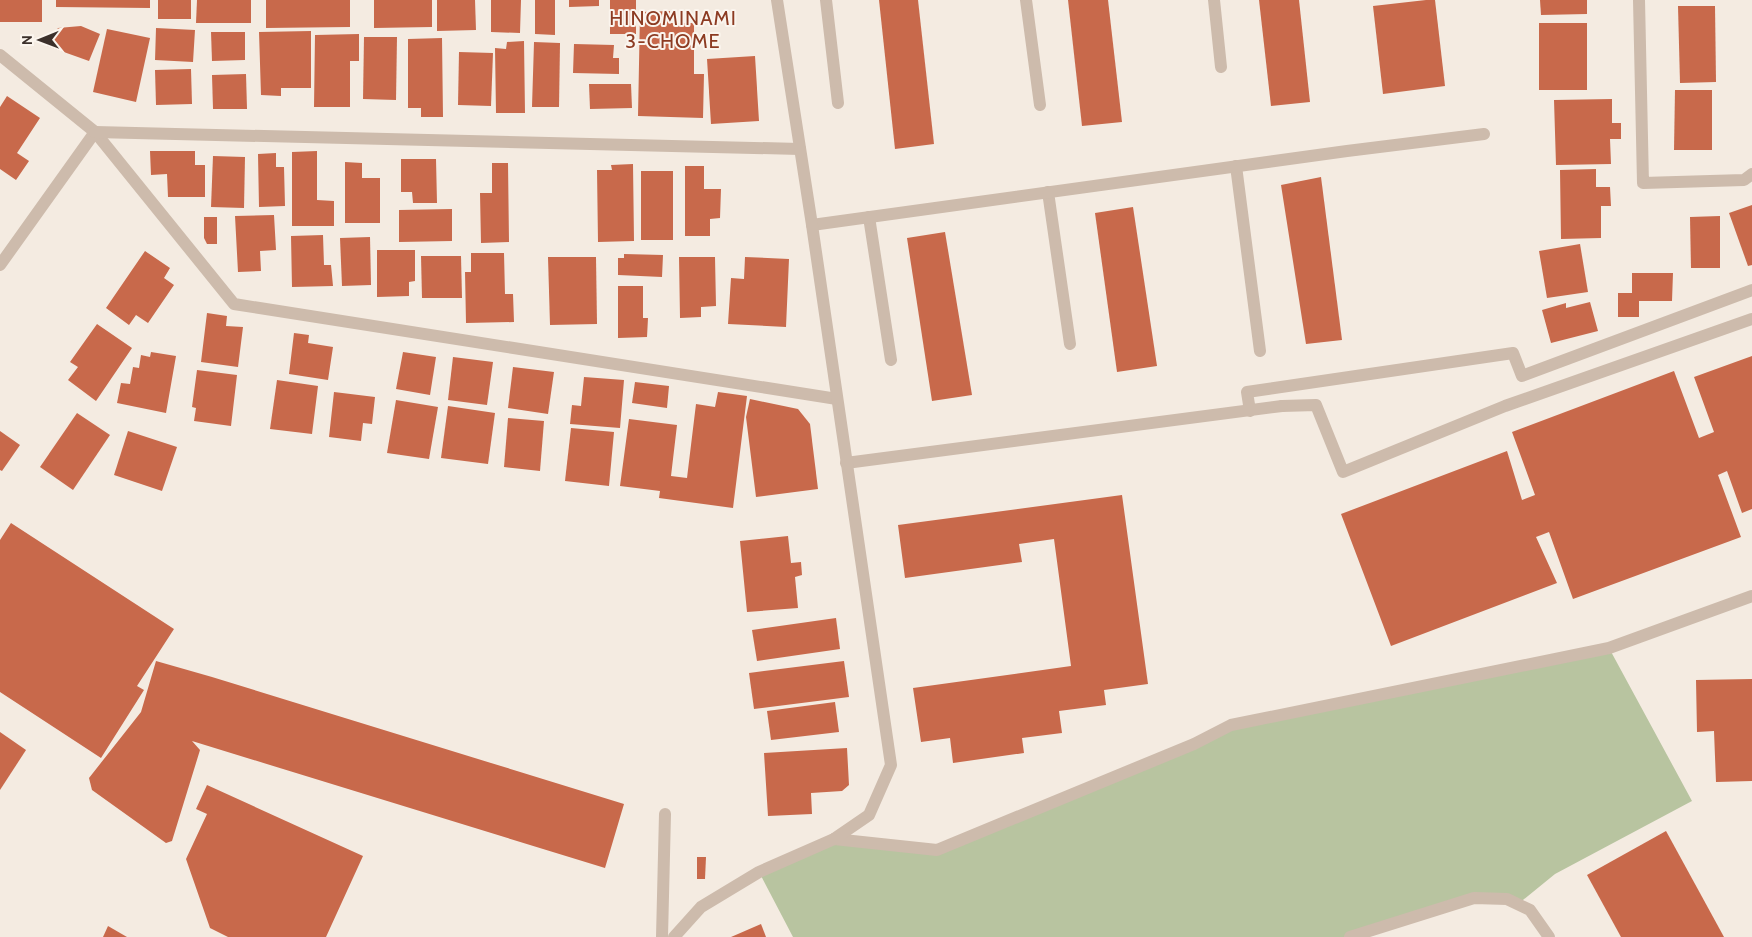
<svg xmlns="http://www.w3.org/2000/svg" width="1752" height="937" font-family="Cabin,sans-serif">
<style>
.green{fill:#b8c4a0}
.building{fill:#c8694b}
.lines{fill:none;stroke-linecap:round;stroke-linejoin:round}
.service{stroke:#cdbbac;stroke-width:12}
.pedestrian{stroke:#cdbbac;stroke-width:12}
.minor{stroke:#cdbbac;stroke-width:12}
.labels{text-anchor:middle;stroke-width:4;stroke-linejoin:round;paint-order:stroke}
.neighbourhood-label{font-size:20px;letter-spacing:1px;fill:#8c3b22;stroke:#fbf5ee}
</style>
<rect width="100%" height="100%" fill="#f4ebe1"/>
<polygon class="green" points="1609,648 1692,801 1555,874 1518,904 1474,898 1350,937 793,937 759,872 834,839 937,850 1231,725"/>
<g class="building">
<rect x="0" y="0" width="42" height="22"/>
<polygon points="56,0 150,0 150,8 56,7"/>
<rect x="158" y="0" width="33" height="19"/>
<polygon points="197,0 251,0 251,23 196,23"/>
<polygon points="266,0 350,0 350,27 266,28"/>
<polygon points="374,0 432,0 432,27 374,28"/>
<polygon points="437,0 475,0 476,30 437,31"/>
<polygon points="491,0 521,0 520,33 491,32"/>
<polygon points="535,0 555,0 555,35 535,34"/>
<polygon points="569,0 599,0 599,6 569,7"/>
<rect x="610" y="0" width="26" height="34"/>
<polygon points="879,0 918,0 934,144 895,149"/>
<polygon points="1068,0 1108,0 1122,122 1082,126"/>
<polygon points="1259,0 1299,0 1310,102 1271,106"/>
<polygon points="1426,0 1435,0 1445,86 1383,94 1373,6"/>
<polygon points="1540,0 1587,0 1587,14 1541,15"/>
<polygon points="1678,6 1715,6 1716,82 1680,83"/>
<polygon points="670,11 670,23 694,23 694,74 704,74 703,118 638,116 640,12"/>
<rect x="1539" y="23" width="48" height="67"/>
<polygon points="81,26 100,34 89,61 47,46 58,28"/>
<polygon points="156,28 195,30 193,62 155,60"/>
<polygon points="107,29 150,38 136,102 93,92"/>
<polygon points="311,31 311,88 281,88 281,96 261,95 259,32"/>
<polygon points="211,32 245,32 245,60 212,61"/>
<polygon points="359,34 359,61 350,61 350,107 314,107 315,35"/>
<polygon points="364,37 397,37 396,100 363,99"/>
<polygon points="442,38 443,117 421,117 421,108 408,108 408,39"/>
<polygon points="524,41 525,113 496,113 495,48 506,49 507,42"/>
<polygon points="534,42 560,43 559,107 532,107"/>
<polygon points="574,44 614,45 613,58 619,58 619,74 573,73"/>
<polygon points="459,52 493,53 491,106 458,105"/>
<polygon points="755,56 759,121 711,124 707,59"/>
<polygon points="191,69 192,104 156,105 155,70"/>
<polygon points="246,74 247,109 213,109 212,75"/>
<polygon points="589,84 631,84 632,108 590,109"/>
<polygon points="1675,90 1712,90 1712,150 1674,150"/>
<polygon points="7,96 40,118 17,153 29,161 16,180 0,169 0,107"/>
<polygon points="1612,99 1612,123 1621,123 1621,139 1610,139 1611,164 1556,165 1554,100"/>
<polygon points="150,151 195,151 195,165 205,165 205,197 168,197 167,174 151,175"/>
<polygon points="317,151 317,200 334,201 334,226 292,226 292,152"/>
<polygon points="276,153 276,167 284,167 285,206 259,207 258,154"/>
<polygon points="213,156 245,157 244,208 211,207"/>
<polygon points="401,159 436,159 437,203 413,203 412,192 401,192"/>
<polygon points="345,162 362,163 362,178 380,178 380,223 345,223"/>
<polygon points="492,163 508,163 509,242 481,243 480,193 492,193"/>
<polygon points="633,164 634,241 598,242 597,170 612,170 611,165"/>
<polygon points="685,166 704,166 704,189 721,189 720,218 710,219 710,236 685,236"/>
<polygon points="1596,169 1596,187 1610,187 1611,206 1601,206 1601,238 1561,239 1560,170"/>
<rect x="641" y="171" width="32" height="69"/>
<polygon points="1321,177 1342,340 1306,344 1281,185"/>
<polygon points="1752,205 1752,265 1748,266 1729,213"/>
<polygon points="1133,207 1157,366 1117,372 1095,213"/>
<polygon points="452,209 452,241 399,242 399,210"/>
<polygon points="274,215 276,250 260,251 261,271 238,272 235,216"/>
<polygon points="1720,216 1720,268 1691,268 1690,217"/>
<polygon points="204,217 217,217 217,244 207,244 204,238"/>
<polygon points="945,232 972,395 932,401 907,238"/>
<polygon points="323,235 324,265 331,265 333,286 292,287 291,236"/>
<polygon points="370,237 371,285 342,286 340,238"/>
<polygon points="1580,244 1588,292 1547,298 1539,251"/>
<polygon points="377,250 415,250 415,281 409,282 409,296 377,297"/>
<polygon points="145,251 170,268 164,278 174,285 148,323 136,315 129,325 106,308"/>
<polygon points="471,253 504,253 505,294 513,294 514,322 466,323 465,272 471,272"/>
<polygon points="624,254 663,255 662,277 618,275 618,258 624,258"/>
<polygon points="421,256 461,256 462,298 422,298"/>
<polygon points="548,257 596,257 597,324 550,325"/>
<polygon points="679,257 715,257 716,306 701,307 701,317 680,318"/>
<polygon points="745,257 789,259 786,327 728,324 731,278 744,279"/>
<polygon points="1632,273 1673,273 1672,301 1639,301 1639,317 1618,317 1618,293 1632,293"/>
<polygon points="618,286 643,286 643,318 648,318 647,337 618,338"/>
<polygon points="1590,302 1598,331 1551,343 1542,310 1566,303 1566,308"/>
<polygon points="207,313 227,316 226,326 243,327 238,367 201,362"/>
<polygon points="97,324 132,348 96,401 68,380 78,367 70,362"/>
<polygon points="294,333 309,335 308,343 333,347 328,380 289,374"/>
<polygon points="151,352 176,356 166,413 117,403 121,383 130,384 133,367 139,368 141,355 150,357"/>
<polygon points="403,352 436,357 430,395 396,389"/>
<polygon points="1752,356 1752,509 1742,513 1727,471 1718,475 1741,537 1573,599 1549,532 1536,537 1557,583 1391,646 1341,514 1507,451 1522,500 1535,495 1512,432 1674,371 1699,438 1714,432 1694,377"/>
<polygon points="453,357 493,362 487,405 448,400"/>
<polygon points="513,367 554,372 548,414 508,408"/>
<polygon points="197,370 237,375 231,426 194,421 196,408 192,407"/>
<polygon points="584,377 624,380 620,428 570,424 572,405 581,406"/>
<polygon points="277,380 318,386 312,434 270,429"/>
<polygon points="635,382 669,386 667,408 632,403"/>
<polygon points="334,392 375,397 372,424 363,423 361,441 329,437"/>
<polygon points="718,392 747,396 733,508 659,498 660,491 620,486 629,419 677,425 671,476 687,478 696,404 715,407"/>
<polygon points="750,399 798,409 810,424 818,489 756,497 746,417"/>
<polygon points="396,400 438,407 429,459 387,453"/>
<polygon points="448,406 495,413 488,464 441,458"/>
<polygon points="77,413 110,435 73,490 40,467"/>
<polygon points="508,418 544,421 540,471 504,467"/>
<polygon points="571,428 614,432 609,486 565,481"/>
<polygon points="0,431 20,445 2,471 0,470"/>
<polygon points="128,431 177,447 162,491 114,475"/>
<polygon points="1122,495 1148,684 1104,690 1106,705 1059,711 1062,733 1022,738 1024,753 953,763 950,738 921,742 913,688 1071,666 1054,539 1019,544 1022,562 905,578 898,525"/>
<polygon points="11,523 174,629 137,686 144,690 101,758 0,692 0,540"/>
<polygon points="788,536 791,563 801,562 802,575 795,577 798,608 747,612 740,541"/>
<polygon points="836,618 840,649 757,661 752,630"/>
<polygon points="156,661 212,677 624,804 605,868 192,741 200,750 172,841 166,843 92,790 89,778 141,712"/>
<polygon points="844,661 849,697 754,709 749,673"/>
<polygon points="1752,679 1752,781 1716,782 1714,731 1697,732 1696,680"/>
<polygon points="835,702 839,732 771,740 767,711"/>
<polygon points="0,732 26,750 0,790"/>
<polygon points="847,748 849,785 842,791 811,793 812,814 768,816 764,753"/>
<polygon points="207,785 363,856 326,937 228,937 210,928 186,859 207,814 196,809"/>
<polygon points="1666,831 1724,937 1621,937 1587,875"/>
<polygon points="697,857 706,857 705,879 697,879"/>
<polygon points="761,924 766,937 731,937"/>
<polygon points="108,926 127,937 103,937"/>
</g>
<g class="lines">
<g class="service">
<polyline points="826,0 838,103"/>
<polyline points="1026,0 1040,105"/>
<polyline points="1214,0 1221,67"/>
<polyline points="1236,166 1260,351"/>
<polyline points="1048,192 1070,344"/>
<polyline points="869,217 891,360"/>
<polyline points="812,225 1347,151 1484,134"/>
<polyline points="1282,406 1316,405 1343,472 1505,406 1752,319"/>
<polyline points="662,937 665,814"/>
<polyline points="1350,937 1474,898 1507,899 1530,910 1549,937"/>
</g>
<polyline class="pedestrian" points="1250,411 1247,392 1513,353 1522,376 1752,290"/>
<g class="minor">
<polyline points="1639,0 1643,183 1744,180 1752,174"/>
<polyline points="0,55 95,132 0,265"/>
<polyline points="95,132 234,304 837,399"/>
<polyline points="95,132 800,149"/>
<polyline points="846,463 1282,406"/>
<polyline points="834,839 937,850 1194,744 1231,725 1609,648 1752,596"/>
<polyline points="674,937 701,907 759,872 834,839 869,815 891,765 812,225 777,0"/>
</g>
</g>
<g class="labels">
<g class="neighbourhood-label">
<text x="673" y="25">HINOMINAMI<tspan x="673" dy="23">3-CHOME</tspan></text>
</g>
</g>
<g transform="translate(40 40) rotate(269)" stroke="#fbf5ee" stroke-width="4" paint-order="stroke">
<path d="M0-4L9 19L0 12L-9 19Z" fill="#3b302b"/>
<text y="-8" font-size="14" font-weight="bold" text-anchor="middle" fill="#3b302b">N</text>
</g>
</svg>
